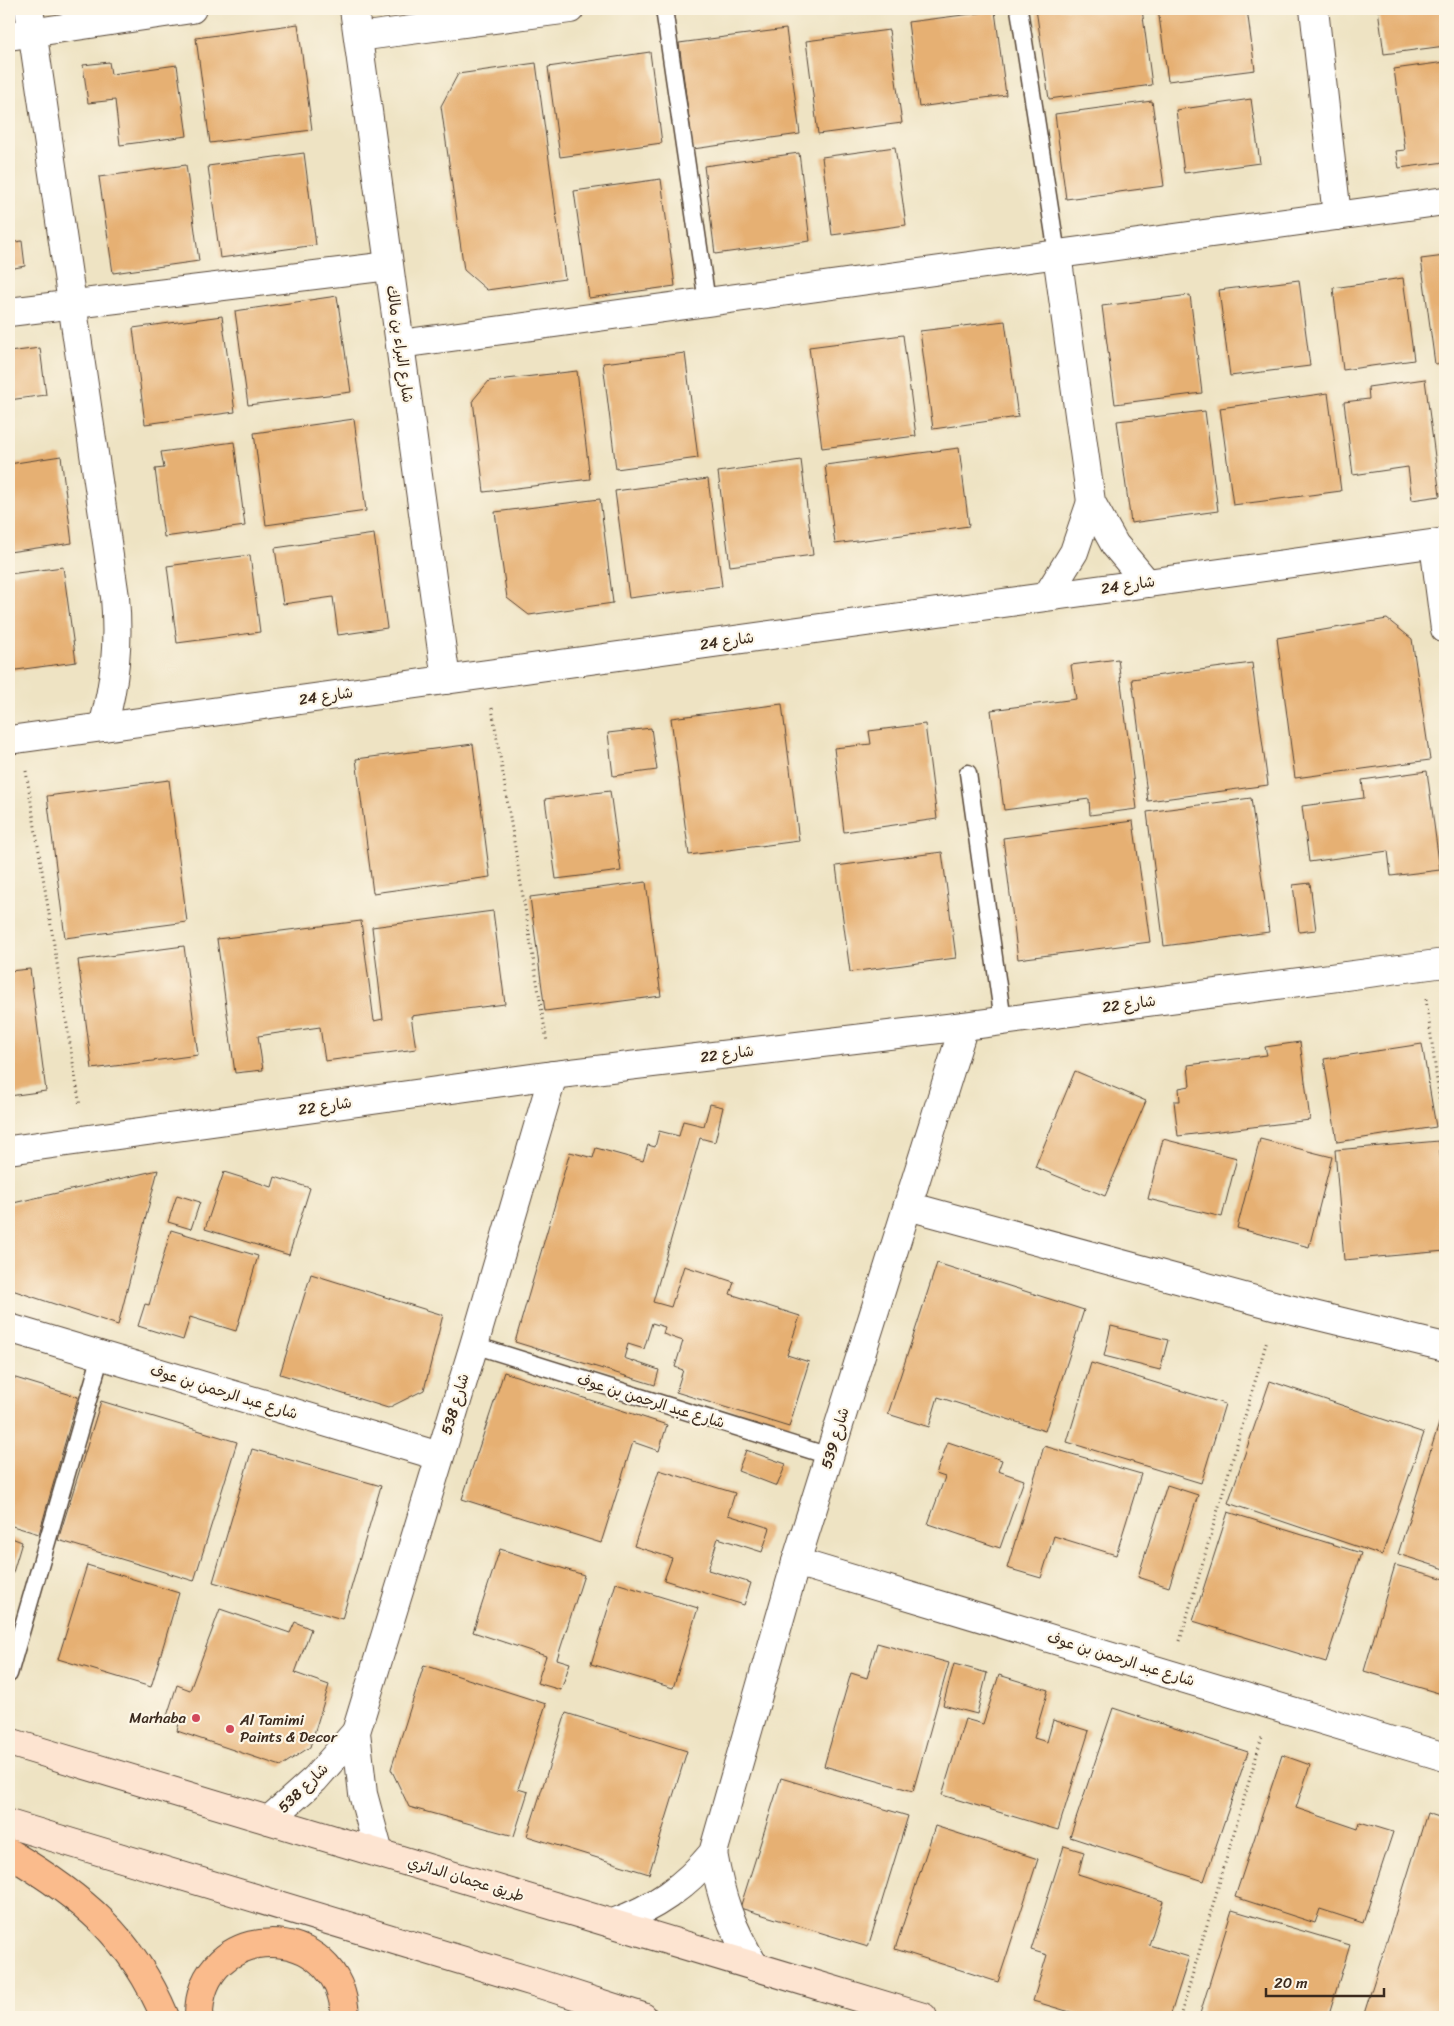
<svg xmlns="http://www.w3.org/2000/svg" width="1454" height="2026" font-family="Sriracha,'Playpen Sans Arabic',sans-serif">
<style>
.building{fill:#e6b073}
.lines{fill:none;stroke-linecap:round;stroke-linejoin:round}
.lane-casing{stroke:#564637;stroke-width:19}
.street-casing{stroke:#564637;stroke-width:30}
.secondary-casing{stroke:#564637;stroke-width:30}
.highway-casing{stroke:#564637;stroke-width:30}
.path{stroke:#564637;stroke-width:3;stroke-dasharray:1 4;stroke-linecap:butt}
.lane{stroke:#fff;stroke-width:16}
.street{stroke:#fff;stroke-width:28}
.secondary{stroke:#fde4d1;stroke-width:28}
.highway{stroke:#fabb8c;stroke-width:28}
.poi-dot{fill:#d1495b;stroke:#fcf5e5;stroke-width:2}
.labels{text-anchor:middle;stroke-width:4.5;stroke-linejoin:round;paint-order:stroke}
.street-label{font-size:15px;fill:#3b2a1e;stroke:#fcf5e5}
.poi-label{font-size:15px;fill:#3b2a1e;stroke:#fcf5e5;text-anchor:end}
</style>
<rect width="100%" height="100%" fill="#fcf5e5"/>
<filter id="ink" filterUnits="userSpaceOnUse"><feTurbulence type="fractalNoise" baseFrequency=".02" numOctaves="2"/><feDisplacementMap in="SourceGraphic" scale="10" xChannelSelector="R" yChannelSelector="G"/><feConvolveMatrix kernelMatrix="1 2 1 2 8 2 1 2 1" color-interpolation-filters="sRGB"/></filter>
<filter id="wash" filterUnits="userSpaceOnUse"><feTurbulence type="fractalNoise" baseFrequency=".0096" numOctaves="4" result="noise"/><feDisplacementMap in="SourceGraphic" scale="20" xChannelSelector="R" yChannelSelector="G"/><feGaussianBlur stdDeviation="1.12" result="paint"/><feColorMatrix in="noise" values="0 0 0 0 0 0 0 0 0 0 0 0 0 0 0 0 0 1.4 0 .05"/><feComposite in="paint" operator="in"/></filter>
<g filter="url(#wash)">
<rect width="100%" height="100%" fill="#eee3c3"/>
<g id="blocks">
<g class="building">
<polygon points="1036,9 1142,9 1152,85 1049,99"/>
<polygon points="1158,9 1247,9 1255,70 1168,81"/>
<polygon points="1378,9 1445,9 1445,46 1384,54"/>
<polygon points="995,11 1006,95 919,107 908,22"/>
<polygon points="298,24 312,130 210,143 196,38"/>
<polygon points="786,29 800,134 693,149 679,43"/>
<polygon points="889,30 902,123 818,134 806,41"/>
<polygon points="650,52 662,143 560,157 548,67"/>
<polygon points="109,62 111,74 177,65 187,136 120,145 115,100 88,103 83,65"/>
<polygon points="1445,62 1445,162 1399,168 1396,151 1405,150 1394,69"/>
<polygon points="536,63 565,279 487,290 464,270 441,106 458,74"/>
<polygon points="1251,99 1260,163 1184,173 1176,110"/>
<polygon points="1152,101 1164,186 1066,199 1055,114"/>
<polygon points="895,147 906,225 832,235 822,157"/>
<polygon points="304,153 316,245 220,258 208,166"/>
<polygon points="799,153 810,241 715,254 704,166"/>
<polygon points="186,165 199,261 113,273 99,177"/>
<polygon points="661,179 675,286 589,298 574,191"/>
<polygon points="22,241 25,266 9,269 9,243"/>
<polygon points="1445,256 1445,363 1435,364 1421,259"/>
<polygon points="1403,278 1414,360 1343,370 1333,288"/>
<polygon points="1299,280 1310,366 1230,376 1219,290"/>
<polygon points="1190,295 1202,393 1115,404 1102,306"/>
<polygon points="337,296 351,392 248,405 235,311"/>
<polygon points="222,316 235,412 145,424 133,328"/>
<polygon points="1005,321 1018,417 933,429 920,331"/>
<polygon points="903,335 916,436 822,448 809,347"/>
<polygon points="40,348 46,395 9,400 9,352"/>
<polygon points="685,353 698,458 616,469 603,363"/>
<polygon points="577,371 590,479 484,492 473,400 489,381"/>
<polygon points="1425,379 1440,496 1412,500 1408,467 1353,475 1344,402 1369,399 1368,387"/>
<polygon points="1328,393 1341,491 1233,505 1220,408"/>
<polygon points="1205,411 1218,511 1131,523 1117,421"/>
<polygon points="354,419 366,511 266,525 254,433"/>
<polygon points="234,442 245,526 164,537 155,469 164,468 161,452"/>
<polygon points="959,448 969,526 835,544 825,465"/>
<polygon points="61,456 72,543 9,552 9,464"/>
<polygon points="801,460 813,555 730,566 718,472"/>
<polygon points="708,479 722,586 629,598 615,491"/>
<polygon points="600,499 613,603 529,615 507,598 495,512"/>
<polygon points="374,534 387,628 338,635 333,597 283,604 275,548"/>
<polygon points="250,555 260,632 177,643 167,566"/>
<polygon points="63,567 76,662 9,671 9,574"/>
<polygon points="1387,619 1412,639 1430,760 1295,778 1277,638"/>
<polygon points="1118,659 1137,809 1090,815 1089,799 1004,810 991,710 1076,699 1071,665"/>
<polygon points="1252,663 1268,785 1148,801 1132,679"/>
<polygon points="782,704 799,841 689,855 671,718"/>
<polygon points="925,724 937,819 844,832 834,748 871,744 869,731"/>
<polygon points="651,728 657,770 613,776 608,733"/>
<polygon points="473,744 490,877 373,893 356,759"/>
<polygon points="1427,771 1440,870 1391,876 1388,851 1309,862 1302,806 1364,798 1362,780"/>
<polygon points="169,780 187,922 65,938 47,796"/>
<polygon points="610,791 621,871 556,879 545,799"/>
<polygon points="1251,798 1269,932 1164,946 1147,812"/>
<polygon points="1133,821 1150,942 1018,959 1003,838"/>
<polygon points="942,852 956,958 850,972 836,866"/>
<polygon points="646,882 661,996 545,1011 530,897"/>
<polygon points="1310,883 1316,930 1299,932 1293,885"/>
<polygon points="493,911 505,1004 411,1016 416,1049 379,1054 325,1061 320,1027 258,1036 263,1070 235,1073 217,939 361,921 374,1021 383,1019 372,927"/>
<polygon points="184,946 198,1055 92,1069 78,960"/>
<polygon points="30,969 46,1091 9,1096 9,971"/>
<polygon points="1300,1042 1310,1120 1178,1136 1174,1101 1180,1101 1179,1088 1190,1086 1188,1065 1267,1055 1265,1047"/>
<polygon points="1422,1044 1436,1127 1337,1142 1324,1059"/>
<polygon points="1075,1071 1146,1101 1105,1196 1035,1167"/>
<polygon points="710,1104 723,1107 715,1142 700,1138 653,1302 671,1307 684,1266 734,1282 730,1294 800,1316 787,1355 809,1362 789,1427 676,1392 683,1370 675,1367 683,1341 663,1334 665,1327 652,1323 644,1349 628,1344 624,1358 659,1370 655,1385 515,1342 570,1152 593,1158 596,1148 643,1161 648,1145 655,1147 659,1131 679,1136 683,1121 704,1126"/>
<polygon points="1163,1139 1237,1158 1222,1217 1148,1199"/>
<polygon points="1260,1139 1332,1157 1309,1247 1237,1228"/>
<polygon points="1439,1141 1445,1213 1445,1251 1344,1260 1335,1150"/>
<polygon points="158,1170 118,1325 9,1289 9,1204"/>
<polygon points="224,1172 272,1187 275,1177 310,1188 289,1255 205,1229"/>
<polygon points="177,1195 200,1202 191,1229 168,1222"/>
<polygon points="171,1230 258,1256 236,1331 190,1317 183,1340 138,1326 145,1304 149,1305"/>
<polygon points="937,1263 1084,1310 1045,1431 938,1397 929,1427 888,1414"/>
<polygon points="311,1274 443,1315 424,1390 388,1408 280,1374"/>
<polygon points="1111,1326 1168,1340 1160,1370 1104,1356"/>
<polygon points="1091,1363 1225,1404 1201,1483 1067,1442"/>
<polygon points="504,1372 667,1425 659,1451 633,1442 601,1543 462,1499"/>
<polygon points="9,1376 78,1397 39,1534 9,1525"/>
<polygon points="1270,1381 1424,1433 1382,1555 1228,1503"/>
<polygon points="101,1401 237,1442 194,1581 58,1540"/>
<polygon points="1442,1414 1445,1415 1445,1569 1398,1554"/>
<polygon points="948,1442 1002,1460 998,1471 1024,1480 1000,1548 928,1524 945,1477 936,1474"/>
<polygon points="1044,1446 1141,1474 1116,1555 1054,1536 1041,1578 1007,1568"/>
<polygon points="252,1449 381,1486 342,1619 213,1582"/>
<polygon points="746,1450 786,1464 777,1486 738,1471"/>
<polygon points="659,1470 735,1493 728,1515 770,1528 762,1552 718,1538 708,1570 751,1583 744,1605 664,1580 672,1558 634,1546"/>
<polygon points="1167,1485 1198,1495 1169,1587 1138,1577"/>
<polygon points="1228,1512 1361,1553 1326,1662 1193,1621"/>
<polygon points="9,1537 22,1542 9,1586"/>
<polygon points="500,1549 584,1575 557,1659 570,1663 561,1690 537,1683 546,1656 473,1632"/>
<polygon points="87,1565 179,1593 151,1687 58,1659"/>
<polygon points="1395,1565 1445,1579 1445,1695 1364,1671"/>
<polygon points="616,1583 698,1608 673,1688 591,1664"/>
<polygon points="220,1609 290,1633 295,1622 311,1629 295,1673 329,1685 310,1747 281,1766 177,1731 180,1720 167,1716 177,1685 190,1690"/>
<polygon points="877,1643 949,1663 913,1791 824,1766 851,1673 867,1678"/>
<polygon points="954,1664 987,1673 977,1714 943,1705"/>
<polygon points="424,1665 546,1704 518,1789 528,1792 514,1836 409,1807 391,1769"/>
<polygon points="999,1675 1048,1690 1034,1738 1047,1742 1053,1720 1089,1731 1058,1830 942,1795 965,1719 983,1724"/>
<polygon points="1113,1708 1248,1752 1204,1881 1070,1837"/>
<polygon points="566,1713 687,1751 649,1874 527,1836"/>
<polygon points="1282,1755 1310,1765 1296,1808 1358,1829 1360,1822 1393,1832 1363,1923 1320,1909 1315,1923 1235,1897"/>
<polygon points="781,1778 908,1816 868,1947 740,1908"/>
<polygon points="1427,1813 1445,1819 1445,2017 1363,2017"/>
<polygon points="935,1826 1038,1859 998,1982 895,1949"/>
<polygon points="1064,1846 1084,1852 1078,1874 1163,1901 1149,1945 1189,1957 1170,2017 1087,2017 1033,2001 1047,1955 1031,1950"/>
<polygon points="1232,1910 1350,1945 1328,2017 1199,2017"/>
</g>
</g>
</g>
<g filter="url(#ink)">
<use href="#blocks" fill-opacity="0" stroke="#564637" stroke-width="1"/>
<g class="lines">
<g class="lane-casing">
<g id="lane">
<polyline points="664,9 707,302"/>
<polyline points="1019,9 1057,254"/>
<polyline points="968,773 1003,1021"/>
<polyline points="474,1345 829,1456"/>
<polyline points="9,1674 101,1355"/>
</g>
</g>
<g class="street-casing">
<g id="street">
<path d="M29,9L115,597C119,644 115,682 103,727"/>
<polyline points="354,9 446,680"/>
<polyline points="1314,9 1337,216"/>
<polyline points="9,36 192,9"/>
<polyline points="358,37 570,9"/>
<polyline points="1057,254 1091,502 1115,545 1147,583"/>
<polyline points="9,312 389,266"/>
<polyline points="400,344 1445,201"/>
<polyline points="1434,544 1445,629"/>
<polyline points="1047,596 1074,552 1091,502"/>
<polyline points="9,740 1445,542"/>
<polyline points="9,1150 553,1075 964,1026 1445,963"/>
<polyline points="908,1206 1277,1306 1445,1347"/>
<polyline points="9,1328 439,1456"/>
<polyline points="796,1562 1445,1757"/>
<polyline points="269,1820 315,1779 356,1732"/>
<polyline points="379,1853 363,1794 356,1732 474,1345 553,1075"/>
<path d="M713,1853C721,1899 731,1927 755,1967"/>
<path d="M613,1923C654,1908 685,1887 713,1853L796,1562L964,1026"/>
</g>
</g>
<g class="secondary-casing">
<g id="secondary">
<polyline points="9,1742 923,2017"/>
<polyline points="9,1824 537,1983 643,2017"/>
</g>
</g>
<g class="highway-casing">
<g id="highway">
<path d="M9,1853C81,1896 132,1937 165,2017"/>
<path d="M199,2017C198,1919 342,1918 345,2017"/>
</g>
</g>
<g class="path">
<polyline points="492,708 547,1042"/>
<polyline points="26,771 80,1106"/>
<polyline points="1426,999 1445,1140"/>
<polyline points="1180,1641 1267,1340"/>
<polyline points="1180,2017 1262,1737"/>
</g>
<use href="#lane" class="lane"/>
<use href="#street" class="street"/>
<use href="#secondary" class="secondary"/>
<use href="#highway" class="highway"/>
</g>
</g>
<g class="poi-dot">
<circle cx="196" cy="1718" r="5"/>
<circle cx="230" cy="1729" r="5"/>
</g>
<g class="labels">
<g class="street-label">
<text transform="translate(400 344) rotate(82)" y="5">شارع البراء بن مالك</text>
<text transform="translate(1128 585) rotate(-8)" y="5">شارع 24</text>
<text transform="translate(727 641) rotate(-8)" y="5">شارع 24</text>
<text transform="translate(326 696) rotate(-8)" y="5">شارع 24</text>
<text transform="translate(1129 1004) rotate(-7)" y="5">شارع 22</text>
<text transform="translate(727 1054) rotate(-7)" y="5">شارع 22</text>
<text transform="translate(325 1106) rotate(-8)" y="5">شارع 22</text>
<text transform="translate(224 1392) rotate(17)" y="5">شارع عبد الرحمن بن عوف</text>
<text transform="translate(651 1401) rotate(17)" y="5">شارع عبد الرحمن بن عوف</text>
<text transform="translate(455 1404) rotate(-73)" y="5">شارع 538</text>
<text transform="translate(835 1438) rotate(-73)" y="5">شارع 539</text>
<text transform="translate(1121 1659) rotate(17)" y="5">شارع عبد الرحمن بن عوف</text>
<text transform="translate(303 1788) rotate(-44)" y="5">شارع 538</text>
<text transform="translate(466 1879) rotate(17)" y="5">طريق عجمان الدائري</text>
</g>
<g class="poi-label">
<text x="186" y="1723">Marhaba</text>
<text x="240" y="1725" text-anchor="start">Al Tamimi<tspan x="240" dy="17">Paints &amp; Decor</tspan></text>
</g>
</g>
<rect width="1454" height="2026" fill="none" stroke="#fcf5e5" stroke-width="30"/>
<path d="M1266 1988v8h118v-8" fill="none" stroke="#3b2a1e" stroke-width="2.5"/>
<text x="1274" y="1988" font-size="15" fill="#3b2a1e" stroke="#fcf5e5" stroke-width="4" paint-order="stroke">20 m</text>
</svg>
